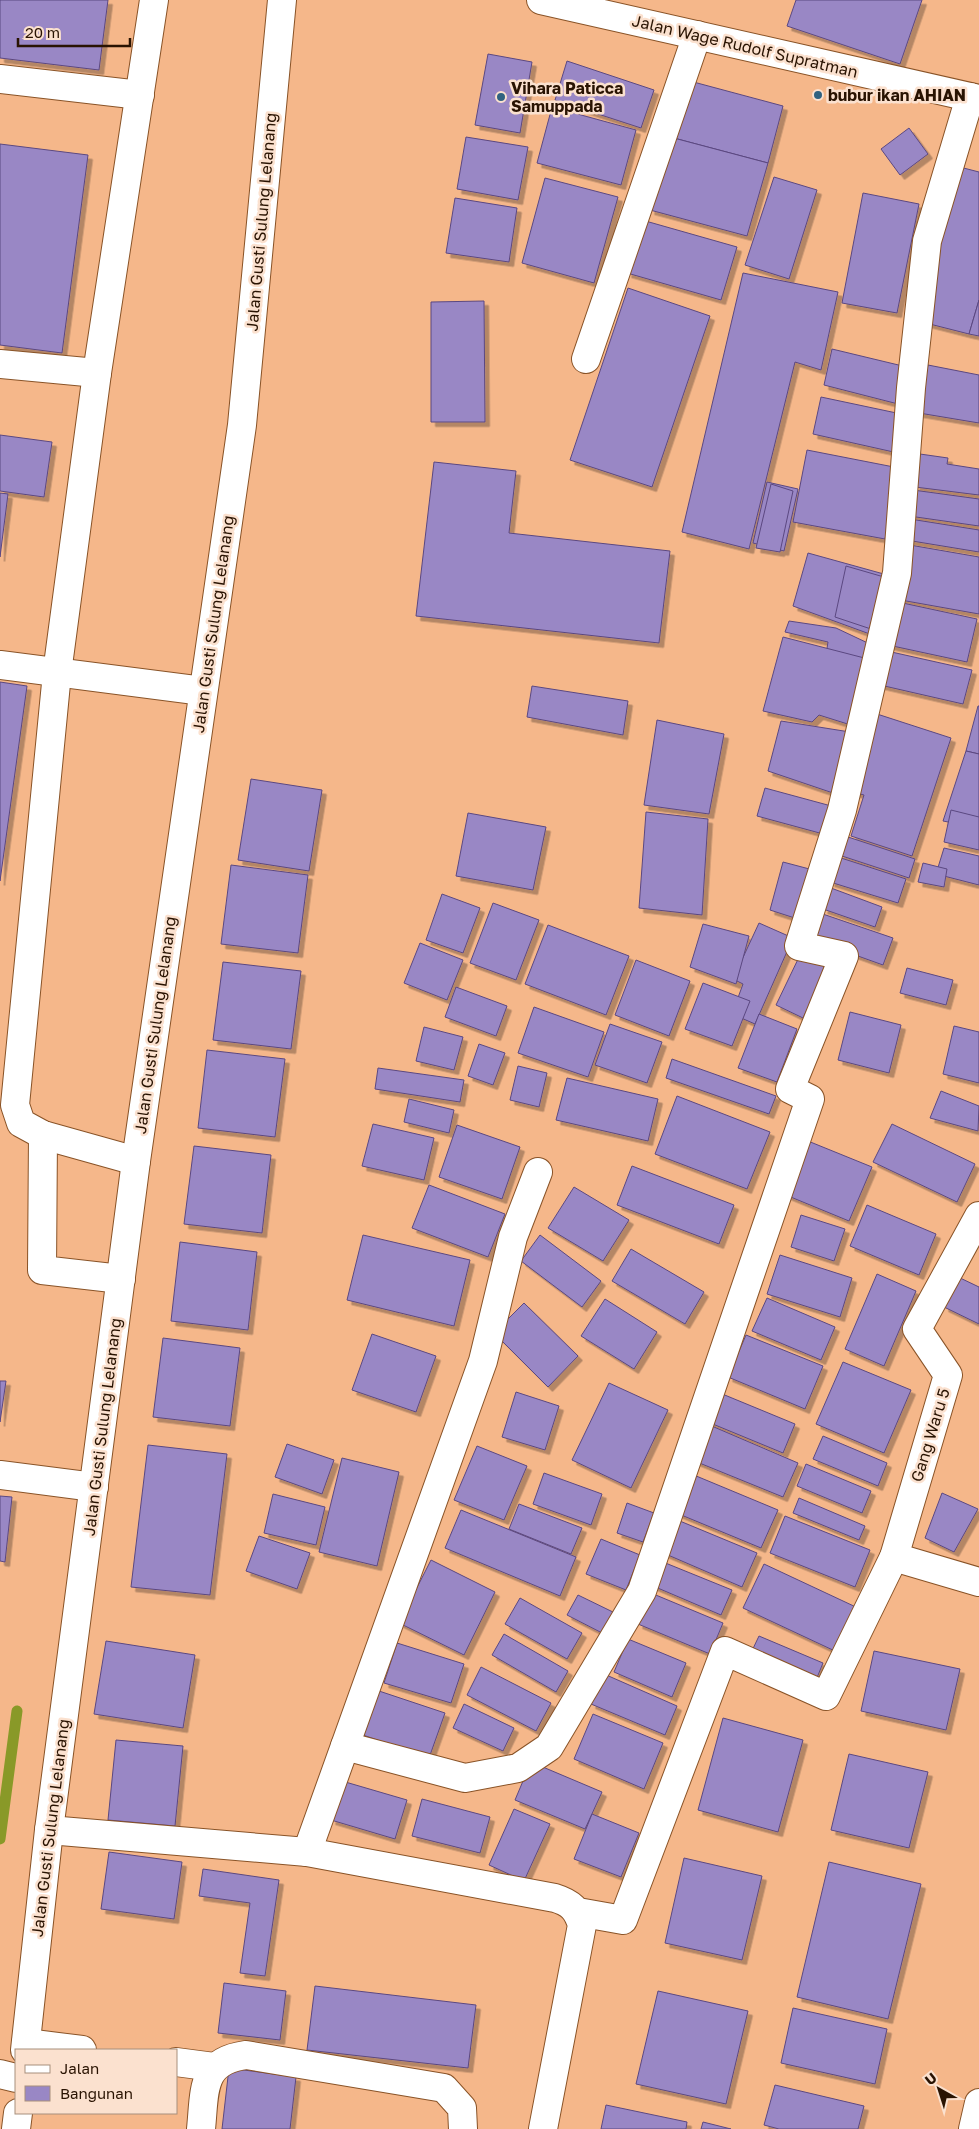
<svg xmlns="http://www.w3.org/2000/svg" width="979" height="2129" font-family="'Golos Text',sans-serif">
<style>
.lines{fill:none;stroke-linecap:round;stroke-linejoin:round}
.stream{stroke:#899928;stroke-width:11}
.building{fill:#9987c5;stroke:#5b4881;filter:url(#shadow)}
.minor-casing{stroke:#895327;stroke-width:30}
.minor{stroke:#fff;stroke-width:28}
.poi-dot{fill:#316280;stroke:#fbe1cf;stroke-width:2}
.labels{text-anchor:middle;stroke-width:5;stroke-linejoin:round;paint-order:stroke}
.street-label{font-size:16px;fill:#291302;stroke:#fbe1cf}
.poi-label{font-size:16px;font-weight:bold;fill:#291302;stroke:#fbe1cf;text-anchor:start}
</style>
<defs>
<filter id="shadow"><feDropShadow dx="4.5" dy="4.5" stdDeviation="0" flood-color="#0004"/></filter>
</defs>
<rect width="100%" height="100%" fill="#f5b78a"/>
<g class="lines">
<polyline class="stream" points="0,1839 17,1711"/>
</g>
<g class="building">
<polygon points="0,0 108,0 99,70 0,58"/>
<polygon points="796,0 922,0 900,64 787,26"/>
<polygon points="488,54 532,62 520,133 475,125"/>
<polygon points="567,61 654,90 641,128 555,100"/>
<polygon points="686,80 783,106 768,163 670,137"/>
<polygon points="552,107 636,130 621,185 537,163"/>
<polygon points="909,128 928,154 900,175 881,149"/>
<polygon points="466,137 528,147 518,200 457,189"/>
<polygon points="670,137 768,163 747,236 650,210"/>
<polygon points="0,144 88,155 62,353 0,345"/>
<polygon points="952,165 979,172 979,300 969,334 910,319"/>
<polygon points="774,177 817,190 789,279 745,265"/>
<polygon points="545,178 618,197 594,283 522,263"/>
<polygon points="863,193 919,204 897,313 842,303"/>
<polygon points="455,198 517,208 509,262 446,253"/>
<polygon points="642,220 737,247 721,300 627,273"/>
<polygon points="743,273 838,292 821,370 795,362 749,549 682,532"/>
<polygon points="628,288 710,316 652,487 570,460"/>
<polygon points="979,300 979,336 969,334"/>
<polygon points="484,301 485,422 431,422 431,302"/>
<polygon points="832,349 911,368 902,405 824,385"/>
<polygon points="928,365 979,375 979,423 919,413"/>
<polygon points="821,397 906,415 898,453 813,434"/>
<polygon points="0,435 52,442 44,497 0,491"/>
<polygon points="807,450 899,468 885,539 793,522"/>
<polygon points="920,454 948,458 947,464 979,469 979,495 915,487"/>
<polygon points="434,462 516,471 509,533 670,551 659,643 416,616"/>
<polygon points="767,482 798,489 784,551 753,543"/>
<polygon points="771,484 793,491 780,552 756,548"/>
<polygon points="913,490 979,499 979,526 909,516"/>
<polygon points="0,493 8,494 0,557"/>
<polygon points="910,519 979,530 979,552 906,540"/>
<polygon points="904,544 979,557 979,614 895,599"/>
<polygon points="808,553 891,576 878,637 793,606"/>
<polygon points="846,566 884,577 874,630 835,617"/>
<polygon points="898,602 977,619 967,662 888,645"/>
<polygon points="789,621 836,628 872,645 863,680 823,673 828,642 785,632"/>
<polygon points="783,637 876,661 854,726 819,715 812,722 763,711"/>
<polygon points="887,651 972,670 963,704 880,685"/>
<polygon points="0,682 27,686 0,881"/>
<polygon points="532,686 628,701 623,735 527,717"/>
<polygon points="978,706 979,706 979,754 966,751"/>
<polygon points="877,714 951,738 912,856 851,836 864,795 852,792"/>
<polygon points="657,720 724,734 709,814 644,805"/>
<polygon points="781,721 850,732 833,793 768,771"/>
<polygon points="966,751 979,754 979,828 943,821"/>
<polygon points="251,779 322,790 309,871 238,860"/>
<polygon points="765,788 835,807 827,835 757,816"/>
<polygon points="951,810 979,817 979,850 944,842"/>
<polygon points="646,812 708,819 702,915 639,908"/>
<polygon points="468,813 546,827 533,890 456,876"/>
<polygon points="845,836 915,859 909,878 839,855"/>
<polygon points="944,848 979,856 979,885 936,874"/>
<polygon points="838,857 906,879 898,903 830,882"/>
<polygon points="783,862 817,871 804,921 770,910"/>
<polygon points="923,863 947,869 944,887 918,882"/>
<polygon points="231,865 308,875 298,953 221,944"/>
<polygon points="831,888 882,907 875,927 823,909"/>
<polygon points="442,894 480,908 463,953 426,940"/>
<polygon points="493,903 539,920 516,980 470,963"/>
<polygon points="814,911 893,938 883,965 805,937"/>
<polygon points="759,923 793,938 755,1024 732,1014 743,984 733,979"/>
<polygon points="703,924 749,936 736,984 690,967"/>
<polygon points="548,925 629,956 606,1015 525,984"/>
<polygon points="420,943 463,960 447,1000 404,983"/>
<polygon points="801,953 828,966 803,1018 776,1005"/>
<polygon points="636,960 690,981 669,1036 615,1015"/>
<polygon points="223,962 301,971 291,1049 213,1040"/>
<polygon points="907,968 953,980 946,1005 900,993"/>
<polygon points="703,983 750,1001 732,1046 685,1029"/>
<polygon points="456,987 507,1006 496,1036 445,1017"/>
<polygon points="534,1007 604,1032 588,1077 518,1053"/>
<polygon points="850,1012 901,1025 889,1073 838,1060"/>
<polygon points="759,1014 797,1029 777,1082 738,1068"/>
<polygon points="610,1024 662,1042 647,1083 595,1065"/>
<polygon points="954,1026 979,1032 979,1083 943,1074"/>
<polygon points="424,1027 463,1037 454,1070 416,1061"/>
<polygon points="479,1044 505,1053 493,1085 468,1076"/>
<polygon points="207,1050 285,1059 275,1137 198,1128"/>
<polygon points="672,1059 776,1096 769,1114 666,1078"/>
<polygon points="518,1066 547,1073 539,1107 510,1100"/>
<polygon points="378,1068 464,1080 460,1102 375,1089"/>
<polygon points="567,1078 658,1099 648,1141 556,1120"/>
<polygon points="941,1091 979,1106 978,1131 930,1118"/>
<polygon points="677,1096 770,1132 747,1189 655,1154"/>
<polygon points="409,1099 454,1110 449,1133 404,1122"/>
<polygon points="373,1124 434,1138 424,1180 362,1166"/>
<polygon points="892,1124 975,1164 957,1202 873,1162"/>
<polygon points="457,1125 520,1147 502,1199 439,1177"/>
<polygon points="803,1139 872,1167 849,1221 781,1193"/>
<polygon points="194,1146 271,1155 262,1233 184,1224"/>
<polygon points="632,1166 734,1205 719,1244 617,1205"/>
<polygon points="429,1185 505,1214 488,1257 412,1228"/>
<polygon points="574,1187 629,1220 603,1261 548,1228"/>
<polygon points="867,1205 936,1234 919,1275 850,1246"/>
<polygon points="801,1215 845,1229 834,1261 791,1247"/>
<polygon points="363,1235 470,1260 454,1326 347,1300"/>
<polygon points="540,1235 601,1281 582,1307 521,1261"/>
<polygon points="180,1242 257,1252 248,1330 171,1321"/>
<polygon points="631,1249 704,1292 685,1324 612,1281"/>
<polygon points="780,1255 852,1278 840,1317 767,1294"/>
<polygon points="877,1274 916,1291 884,1366 845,1349"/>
<polygon points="956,1276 979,1287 979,1324 944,1307"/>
<polygon points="767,1298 835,1327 821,1360 752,1331"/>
<polygon points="605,1299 657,1332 634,1369 581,1336"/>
<polygon points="524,1303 578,1356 548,1387 494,1333"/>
<polygon points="372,1334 436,1356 416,1412 352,1390"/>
<polygon points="746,1335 823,1366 805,1409 728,1377"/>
<polygon points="163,1338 240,1348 230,1426 153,1417"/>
<polygon points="843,1362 911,1390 884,1453 816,1424"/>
<polygon points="0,1381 6,1381 0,1422"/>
<polygon points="609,1383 668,1410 631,1488 572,1460"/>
<polygon points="715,1391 795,1424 783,1453 703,1420"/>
<polygon points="516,1392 559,1406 545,1450 502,1437"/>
<polygon points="707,1424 798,1463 783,1497 692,1460"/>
<polygon points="823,1436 887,1463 878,1486 813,1459"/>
<polygon points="287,1444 334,1460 322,1494 275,1477"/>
<polygon points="148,1445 227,1454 210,1595 131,1587"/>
<polygon points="477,1446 527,1466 504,1520 454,1500"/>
<polygon points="342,1458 399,1472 377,1566 319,1552"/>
<polygon points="806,1464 871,1491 862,1513 797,1486"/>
<polygon points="544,1473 602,1494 591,1525 533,1504"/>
<polygon points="689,1473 778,1510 761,1548 674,1512"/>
<polygon points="942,1493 978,1509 954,1552 925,1538"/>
<polygon points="273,1494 325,1507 316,1545 264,1533"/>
<polygon points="0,1496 12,1497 5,1562 0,1561"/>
<polygon points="799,1498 865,1526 859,1540 793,1513"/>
<polygon points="627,1503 654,1513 643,1542 617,1533"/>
<polygon points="519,1504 582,1528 571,1554 509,1529"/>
<polygon points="461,1510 576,1557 560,1596 445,1548"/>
<polygon points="785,1516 870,1550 855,1587 770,1553"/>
<polygon points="675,1519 757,1553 742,1587 661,1552"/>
<polygon points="259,1536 310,1553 297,1589 246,1571"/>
<polygon points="601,1539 640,1555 626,1590 586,1574"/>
<polygon points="431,1560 495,1592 464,1655 399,1623"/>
<polygon points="663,1562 732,1590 721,1615 653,1586"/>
<polygon points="764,1564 858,1608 837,1652 743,1608"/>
<polygon points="651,1593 723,1623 710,1654 638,1624"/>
<polygon points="578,1595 617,1614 606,1635 567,1615"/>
<polygon points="520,1598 582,1633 567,1659 505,1624"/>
<polygon points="504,1634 568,1671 556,1692 492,1655"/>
<polygon points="759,1636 823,1663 814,1685 749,1657"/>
<polygon points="628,1639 686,1663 672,1697 614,1672"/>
<polygon points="106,1641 195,1655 183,1728 94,1714"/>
<polygon points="397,1643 464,1664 451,1703 384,1683"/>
<polygon points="874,1651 960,1669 946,1730 861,1711"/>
<polygon points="481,1667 551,1703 536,1731 467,1695"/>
<polygon points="604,1674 677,1706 665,1735 591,1704"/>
<polygon points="376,1690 445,1713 429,1758 360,1734"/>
<polygon points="464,1704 514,1728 503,1751 453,1728"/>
<polygon points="593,1714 663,1743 644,1789 574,1759"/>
<polygon points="723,1718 803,1740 778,1832 698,1810"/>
<polygon points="116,1740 183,1746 175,1826 108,1820"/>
<polygon points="849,1754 928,1772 909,1848 831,1830"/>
<polygon points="531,1762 602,1792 585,1829 515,1800"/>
<polygon points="342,1781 407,1800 395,1839 331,1820"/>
<polygon points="422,1799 490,1817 480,1853 412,1836"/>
<polygon points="514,1809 550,1824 524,1881 489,1865"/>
<polygon points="592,1814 639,1833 621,1877 574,1859"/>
<polygon points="109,1852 182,1862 174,1919 101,1909"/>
<polygon points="684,1858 762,1876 742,1960 665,1943"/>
<polygon points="829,1862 921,1884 888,2019 797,1997"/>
<polygon points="203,1869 279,1880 265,1976 240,1973 250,1903 199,1896"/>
<polygon points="224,1983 286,1991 280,2040 218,2033"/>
<polygon points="315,1986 476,2005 468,2068 307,2050"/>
<polygon points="658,1991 748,2011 726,2104 636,2084"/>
<polygon points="793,2008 887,2029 875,2084 781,2063"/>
<polygon points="229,2068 296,2077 290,2129 222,2129"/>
<polygon points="775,2085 864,2106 858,2129 779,2129 764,2125"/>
<polygon points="606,2105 687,2122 686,2129 601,2129"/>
<polygon points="703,2122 731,2129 701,2129"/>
</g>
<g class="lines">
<g class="minor-casing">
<g id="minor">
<polyline points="541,0 979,99"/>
<polyline points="0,79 140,95"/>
<polyline points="586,359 697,35"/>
<polyline points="0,364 97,373"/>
<polyline points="0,665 203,691"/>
<polyline points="43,1135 42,1270 121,1279"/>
<polyline points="136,1161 43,1135 21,1123 15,1105 57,673 97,373 154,0"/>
<polyline points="979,1216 917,1329 948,1375 894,1557 979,1582"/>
<polyline points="0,1475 94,1487"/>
<polyline points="345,1746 465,1778 518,1768 549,1747 642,1591 810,1099 790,1089 844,956 799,946 842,810 897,573 911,388 927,241 970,97"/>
<path d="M49,1830L307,1852L555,1898C571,1903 577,1909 582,1925L543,2129"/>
<polyline points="307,1852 483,1361 513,1237 538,1172"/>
<polyline points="578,1912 623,1920 725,1651 826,1696 894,1557"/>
<polyline points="26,2043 82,2050"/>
<polyline points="25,2050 49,1830 136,1161 242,425 282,0"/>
<polyline points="176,2062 214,2067"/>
<polyline points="0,2074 16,2078"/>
<polyline points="16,2129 18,2113"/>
<path d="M201,2129C205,2091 200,2061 246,2055L444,2088L462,2108L463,2129"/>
<polyline points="973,2129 979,2103"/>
</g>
</g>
<use href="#minor" class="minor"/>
</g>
<g class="poi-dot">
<circle cx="818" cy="95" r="5"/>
<circle cx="501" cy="97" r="5"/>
</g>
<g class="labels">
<g class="street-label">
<text transform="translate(745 46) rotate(13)" y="6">Jalan Wage Rudolf Supratman</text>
<text transform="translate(261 222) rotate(-85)" y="6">Jalan Gusti Sulung Lelanang</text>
<text transform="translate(213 624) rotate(-82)" y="6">Jalan Gusti Sulung Lelanang</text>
<text transform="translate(155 1025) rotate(-82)" y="6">Jalan Gusti Sulung Lelanang</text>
<text transform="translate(102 1427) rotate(-83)" y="6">Jalan Gusti Sulung Lelanang</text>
<text transform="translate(930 1435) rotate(-73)" y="6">Gang Waru 5</text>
<text transform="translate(50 1828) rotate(-83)" y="6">Jalan Gusti Sulung Lelanang</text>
</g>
<g class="poi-label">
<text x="511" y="94">Vihara Paticca<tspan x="511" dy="18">Samuppada</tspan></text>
<text x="828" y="101">bubur ikan AHIAN</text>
</g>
</g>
<rect x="15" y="2049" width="162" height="65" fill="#fbe1cf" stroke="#a78f7d"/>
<rect x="25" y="2065" width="25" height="8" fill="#ffffff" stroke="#a78f7d"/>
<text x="60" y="2074" font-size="15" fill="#291302">Jalan</text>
<rect x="25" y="2086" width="25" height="15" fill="#9987c5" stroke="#a78f7d"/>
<text x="60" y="2099" font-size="15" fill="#291302">Bangunan</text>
<g transform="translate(939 2089) rotate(321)" stroke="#fbe1cf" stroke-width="4" paint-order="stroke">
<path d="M0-4L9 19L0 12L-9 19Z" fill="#291302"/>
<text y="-8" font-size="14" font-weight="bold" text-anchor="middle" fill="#291302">U</text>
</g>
<path d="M18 38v8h112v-8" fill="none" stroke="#291302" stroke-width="2.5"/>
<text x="25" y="38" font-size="15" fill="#291302" stroke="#fbe1cf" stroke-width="4" paint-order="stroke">20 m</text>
</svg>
